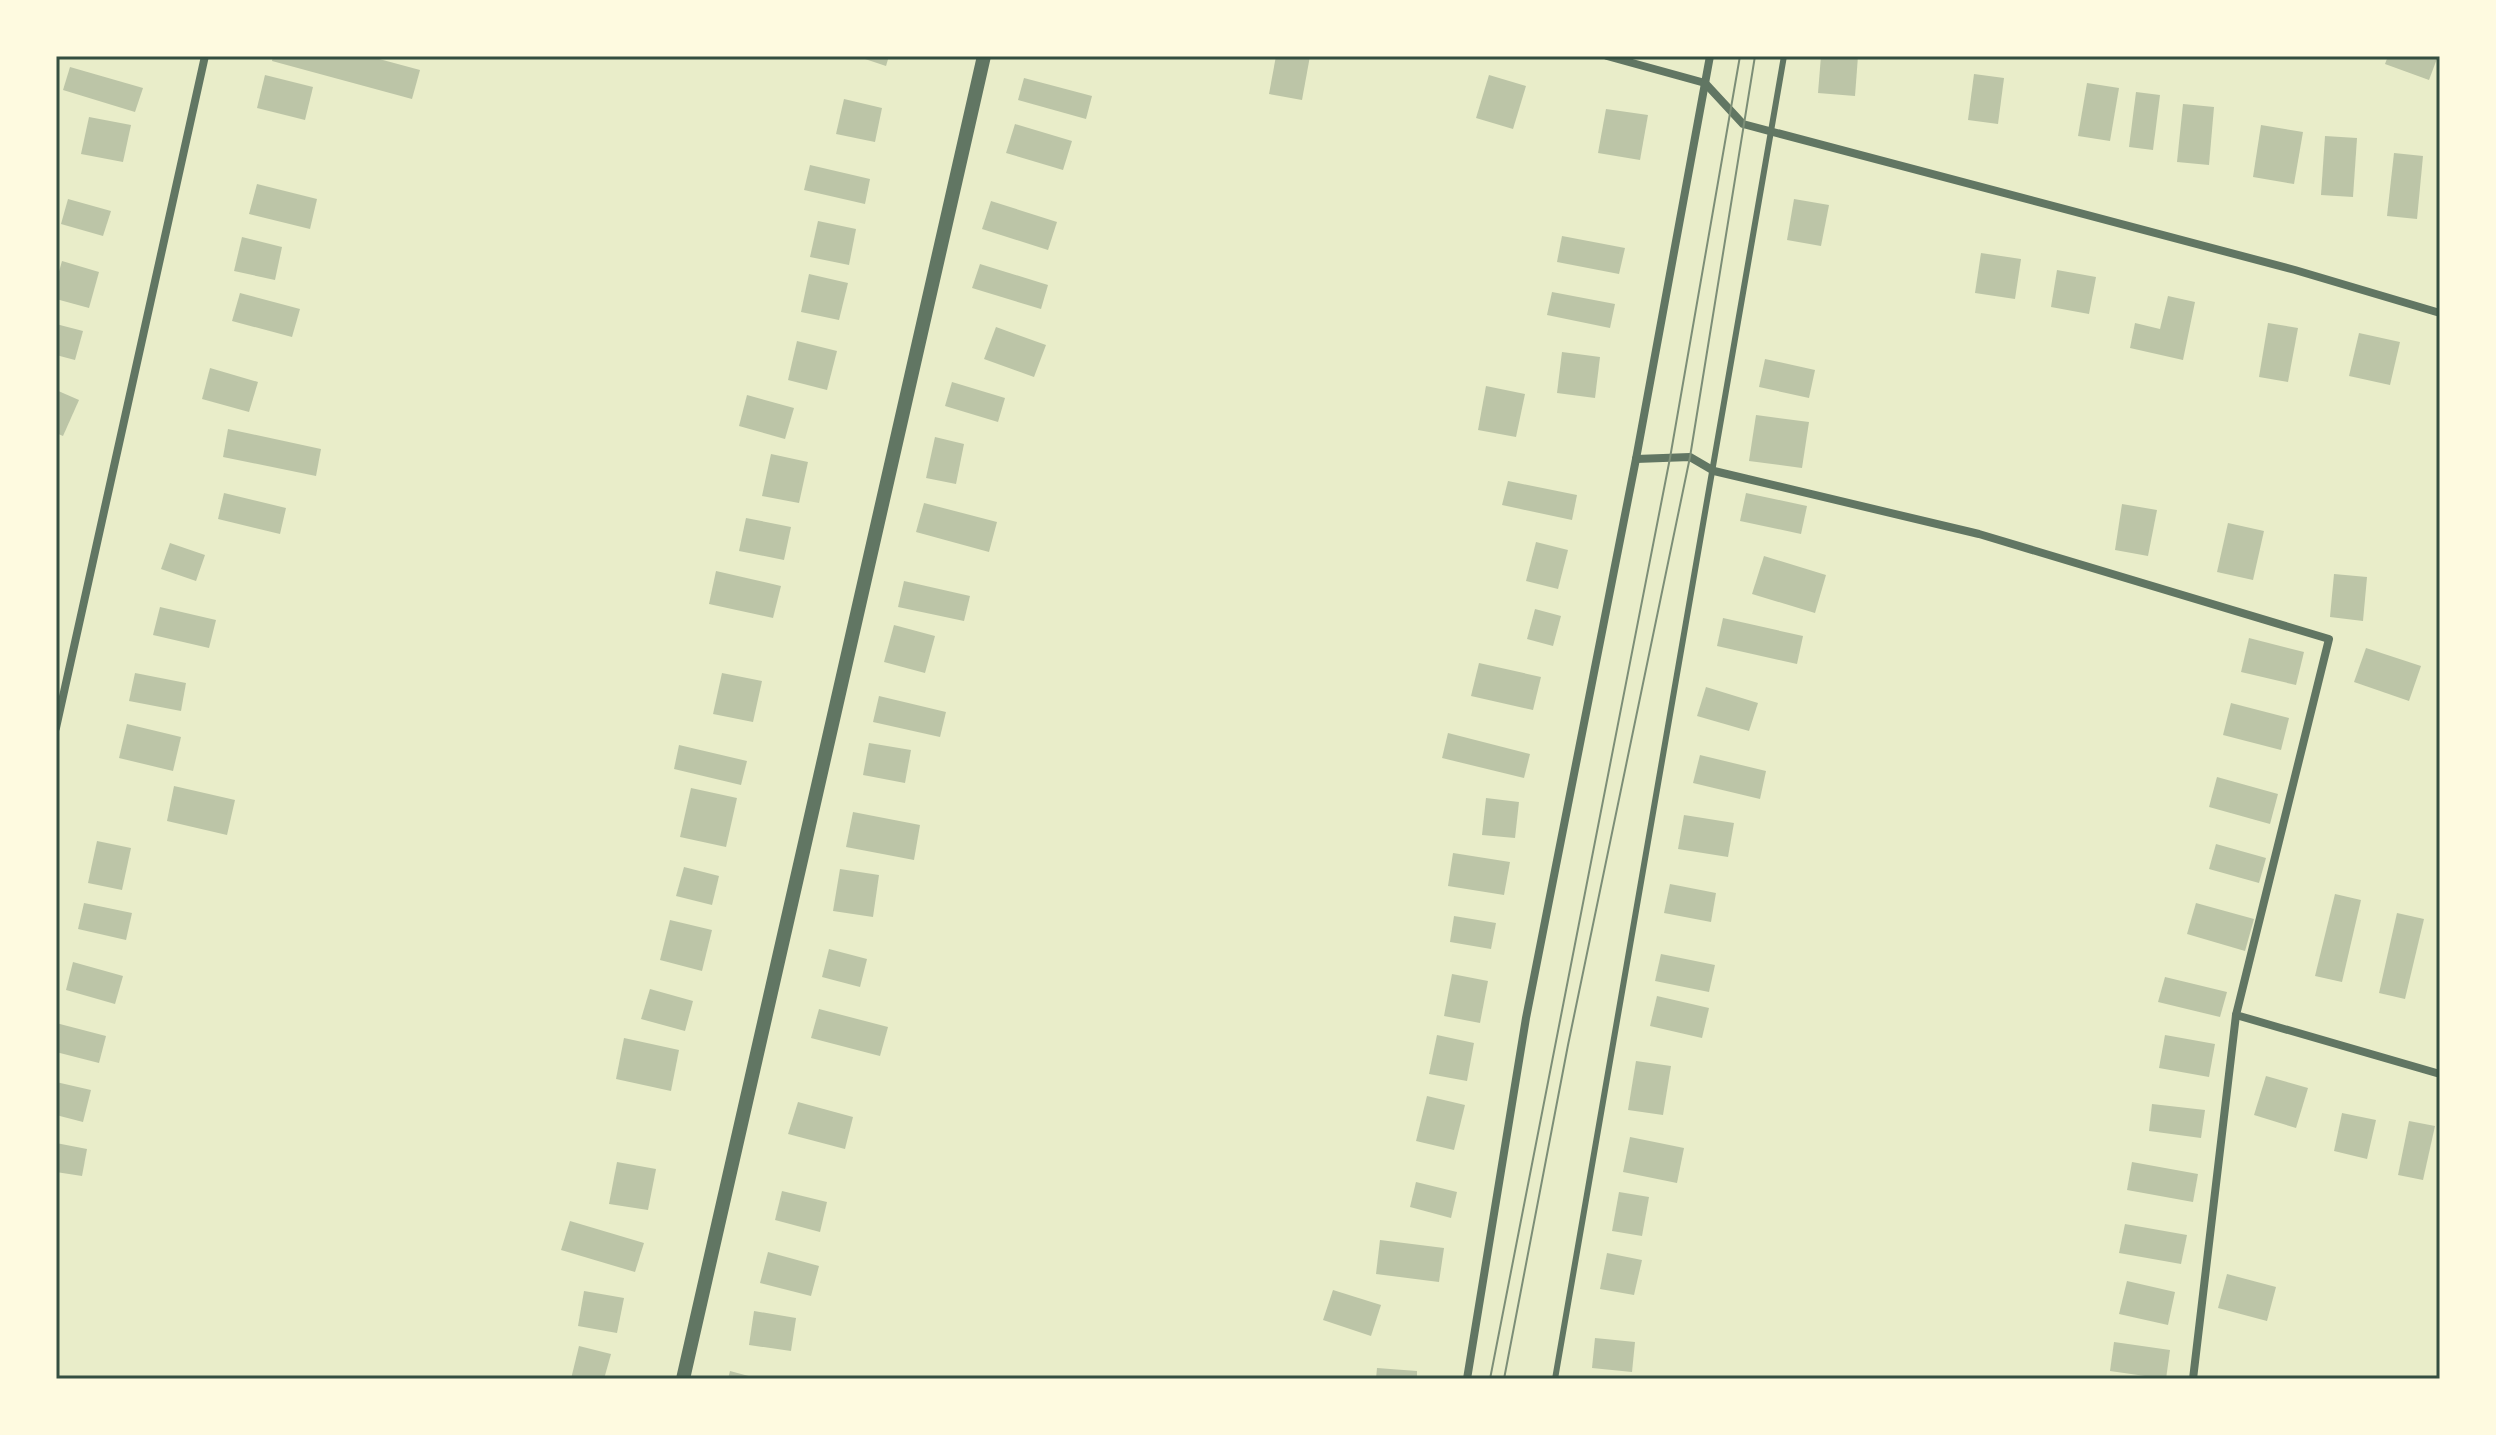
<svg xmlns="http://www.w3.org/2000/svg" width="2496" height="1435" font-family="Manrope,sans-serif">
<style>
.building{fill:#bcc5a7}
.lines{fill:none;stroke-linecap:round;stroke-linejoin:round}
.service{stroke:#617663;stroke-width:6}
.minor{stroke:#617663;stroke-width:8}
.tertiary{stroke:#617663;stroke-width:14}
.tram{stroke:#7c8e77;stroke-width:2}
.neatline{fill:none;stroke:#344e41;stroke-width:3}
</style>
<rect width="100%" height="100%" fill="#e9edc9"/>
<g class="building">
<polygon points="273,56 368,56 420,70 412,99 272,61"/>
<polygon points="856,56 889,56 886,66"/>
<polygon points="1276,56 1310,56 1302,100 1269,94"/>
<polygon points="1821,56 1858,56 1855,96 1818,93"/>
<polygon points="2388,56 2438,56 2429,80 2385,64"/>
<polygon points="70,67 143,88 135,112 63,90"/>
<polygon points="1974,74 2004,78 1998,124 1968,120"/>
<polygon points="265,75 313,87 305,120 257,108"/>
<polygon points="1489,75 1526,86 1513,129 1476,118"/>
<polygon points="1024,78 1092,96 1086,119 1018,100"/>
<polygon points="2087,83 2119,88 2110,141 2078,136"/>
<polygon points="2136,92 2160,95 2153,150 2129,147"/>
<polygon points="844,99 882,108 875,142 836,134"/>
<polygon points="2183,104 2214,107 2209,165 2177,162"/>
<polygon points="1606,109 1648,115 1640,160 1598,153"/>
<polygon points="89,117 131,125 123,162 81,154"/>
<polygon points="1015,124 1072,141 1063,170 1006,153"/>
<polygon points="2261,125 2303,132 2294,184 2253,177"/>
<polygon points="2325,136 2357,138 2353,197 2321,195"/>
<polygon points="2394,153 2423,156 2417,219 2387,216"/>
<polygon points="810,165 870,179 865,204 804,190"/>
<polygon points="257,184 317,199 310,229 249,214"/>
<polygon points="68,199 111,211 103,236 61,224"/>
<polygon points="1794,199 1829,205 1821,246 1787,240"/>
<polygon points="991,201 1057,222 1048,250 982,229"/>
<polygon points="818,221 856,229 849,265 810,257"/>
<polygon points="1562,236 1625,248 1619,274 1557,262"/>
<polygon points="242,237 282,247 275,280 234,271"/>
<polygon points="1981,253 2021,259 2015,299 1975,293"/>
<polygon points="62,261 99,272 89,308 56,299 56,282"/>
<polygon points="980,264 1048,285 1041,309 972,288"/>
<polygon points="2057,270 2096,277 2089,314 2051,307"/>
<polygon points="809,274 848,283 839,320 801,312"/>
<polygon points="1552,292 1615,304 1610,328 1547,315"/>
<polygon points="240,293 300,309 292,337 232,321"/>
<polygon points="2168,296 2195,302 2183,360 2130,348 2135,323 2160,329"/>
<polygon points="2268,323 2298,328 2288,382 2259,377"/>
<polygon points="56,324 83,331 75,360 56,355"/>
<polygon points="996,327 1046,345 1034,377 984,359"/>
<polygon points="2359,333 2400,342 2390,385 2349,376"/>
<polygon points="797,341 837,351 827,390 788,380"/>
<polygon points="1562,352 1600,357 1595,398 1557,393"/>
<polygon points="1765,359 1815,370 1809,398 1759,387"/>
<polygon points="210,368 258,382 249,412 202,399"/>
<polygon points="952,382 1005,398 998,422 945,406"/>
<polygon points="1486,386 1525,394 1516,437 1478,430"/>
<polygon points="56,390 79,400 63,436 56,433"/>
<polygon points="747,395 794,408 785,439 739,426"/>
<polygon points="1756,415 1809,422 1802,468 1749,461"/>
<polygon points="228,429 321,449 316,476 223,457"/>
<polygon points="935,437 964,444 956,484 926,478"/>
<polygon points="771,454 808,462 799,503 762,496"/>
<polygon points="1508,481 1577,495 1572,520 1502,505"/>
<polygon points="224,493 286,508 280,534 218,519"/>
<polygon points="1746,493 1807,506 1801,534 1740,521"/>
<polygon points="924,503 997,522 989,552 916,532"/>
<polygon points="2122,504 2157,510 2148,556 2115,550"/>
<polygon points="746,518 791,527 784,560 739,551"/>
<polygon points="2228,523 2264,531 2253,580 2217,572"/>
<polygon points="1536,542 1568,550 1558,589 1526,581"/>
<polygon points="170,543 205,555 196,581 161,569"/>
<polygon points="1764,556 1826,575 1815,613 1752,594"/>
<polygon points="716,571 781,586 773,618 709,604"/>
<polygon points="2334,574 2367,577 2363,621 2330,617"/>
<polygon points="904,581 970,596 964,621 898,607"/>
<polygon points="160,607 216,620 209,648 153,635"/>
<polygon points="1535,609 1561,616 1553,646 1527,639"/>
<polygon points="1723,618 1803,636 1797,664 1717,646"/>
<polygon points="894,625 935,636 925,673 884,662"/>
<polygon points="2249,638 2304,652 2296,685 2241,672"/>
<polygon points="2366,648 2421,666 2409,701 2354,682"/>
<polygon points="1479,663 1541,677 1533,710 1471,696"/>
<polygon points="135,673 186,683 181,711 129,701"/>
<polygon points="722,673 762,681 753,722 713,714"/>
<polygon points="1706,687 1758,703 1749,731 1697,716"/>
<polygon points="879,696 946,712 940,737 873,722"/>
<polygon points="2231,703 2289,718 2281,750 2223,735"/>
<polygon points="127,724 181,737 173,771 119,758"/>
<polygon points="1448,733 1530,754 1524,778 1442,758"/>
<polygon points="869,743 911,750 905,783 863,775"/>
<polygon points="679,745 747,761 741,785 674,769"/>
<polygon points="1700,755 1766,771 1760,799 1693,783"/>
<polygon points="2217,777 2278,794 2270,824 2209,807"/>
<polygon points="174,786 235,800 227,835 167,821"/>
<polygon points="691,788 737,798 726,847 680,837"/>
<polygon points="1486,798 1519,802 1515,838 1482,835"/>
<polygon points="853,812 920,825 914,860 846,847"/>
<polygon points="1684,815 1734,823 1728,857 1678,849"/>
<polygon points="97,841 131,848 122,890 88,883"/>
<polygon points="2216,844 2266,858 2259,883 2209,869"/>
<polygon points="1453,853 1510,862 1504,895 1448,886"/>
<polygon points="684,867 719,876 712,905 676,896"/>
<polygon points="840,869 879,875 873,917 833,911"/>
<polygon points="1670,884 1716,893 1711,922 1664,913"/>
<polygon points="2335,894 2361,900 2342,982 2315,976"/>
<polygon points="84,903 132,913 126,940 78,929"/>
<polygon points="2196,903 2254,919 2245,951 2187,934"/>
<polygon points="2397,913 2424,919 2405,999 2379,993"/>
<polygon points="1454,916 1496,923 1491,949 1450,942"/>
<polygon points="670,920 712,930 702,971 660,960"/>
<polygon points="829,949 867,959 860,987 822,977"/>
<polygon points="1661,954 1715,965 1709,992 1655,981"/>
<polygon points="73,962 123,976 115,1004 66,990"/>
<polygon points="1452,974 1488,981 1480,1023 1444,1016"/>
<polygon points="2165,977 2227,992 2220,1017 2158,1002"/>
<polygon points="650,989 693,1001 685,1031 641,1019"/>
<polygon points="1657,996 1709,1008 1702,1038 1650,1026"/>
<polygon points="819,1009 888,1027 880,1056 811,1038"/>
<polygon points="56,1023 106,1036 99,1063 56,1052"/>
<polygon points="1437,1035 1474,1043 1467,1081 1429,1074"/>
<polygon points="2165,1035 2215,1044 2209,1077 2159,1068"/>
<polygon points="624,1038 679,1050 671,1091 616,1079"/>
<polygon points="1636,1061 1671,1066 1663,1115 1628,1110"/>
<polygon points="2266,1076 2308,1088 2296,1128 2254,1115"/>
<polygon points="56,1082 91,1090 83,1122 56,1115"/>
<polygon points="1427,1096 1465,1105 1454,1150 1416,1141"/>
<polygon points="798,1102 853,1117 845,1149 788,1134"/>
<polygon points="2152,1104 2205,1110 2201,1138 2149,1131"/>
<polygon points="2342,1113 2376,1120 2367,1159 2334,1151"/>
<polygon points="2409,1121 2435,1126 2423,1180 2398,1175"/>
<polygon points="1630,1137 1684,1148 1677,1183 1623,1172"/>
<polygon points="56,1143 87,1149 82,1176 56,1172"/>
<polygon points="617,1162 656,1169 648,1210 609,1204"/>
<polygon points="2132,1162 2198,1174 2193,1202 2127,1190"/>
<polygon points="1416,1182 1457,1192 1451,1218 1410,1207"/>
<polygon points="782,1191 827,1202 820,1232 775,1220"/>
<polygon points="1619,1192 1649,1197 1642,1236 1612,1231"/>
<polygon points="570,1221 644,1243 635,1272 561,1250"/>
<polygon points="2125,1224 2187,1235 2181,1264 2119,1253"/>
<polygon points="1380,1240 1444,1248 1439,1282 1376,1274"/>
<polygon points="768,1252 819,1266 811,1296 760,1283"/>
<polygon points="1607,1253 1642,1260 1634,1295 1600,1289"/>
<polygon points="2227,1274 2276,1287 2267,1321 2218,1308"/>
<polygon points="2127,1281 2175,1292 2168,1325 2119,1314"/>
<polygon points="1333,1290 1381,1305 1371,1336 1323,1320"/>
<polygon points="584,1291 624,1298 617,1333 578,1326"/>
<polygon points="754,1311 796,1318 791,1351 749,1345"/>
<polygon points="1595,1338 1635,1342 1632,1372 1592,1368"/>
<polygon points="2114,1342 2170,1350 2166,1379 2110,1371"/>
<polygon points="579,1346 611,1354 604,1379 571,1379"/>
<polygon points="1377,1368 1417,1371 1417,1379 1376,1379"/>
<polygon points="730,1371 756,1378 756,1379 728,1379"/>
</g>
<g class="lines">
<polyline class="service" points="1555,1379 1784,56"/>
<g class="minor">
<polyline points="1607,56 1705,83 1743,124 2295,270 2440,313"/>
<polyline points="1636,459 1690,457 1714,471 1979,534 2329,639 2236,1015 2440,1074"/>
<polyline points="56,728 205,56"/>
<polyline points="1467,1379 1526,1018 1636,459 1710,56"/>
<polyline points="2193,1379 2236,1015"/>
</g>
<polyline class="tertiary" points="683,1379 984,56"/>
<g class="tram">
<polyline points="1490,1379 1670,458 1740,56"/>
<polyline points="1504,1379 1568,1045 1690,457 1755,56"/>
</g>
</g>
<rect width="2496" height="1435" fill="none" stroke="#fefae0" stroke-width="116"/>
<rect x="58" y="58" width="2380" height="1319" class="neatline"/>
</svg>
